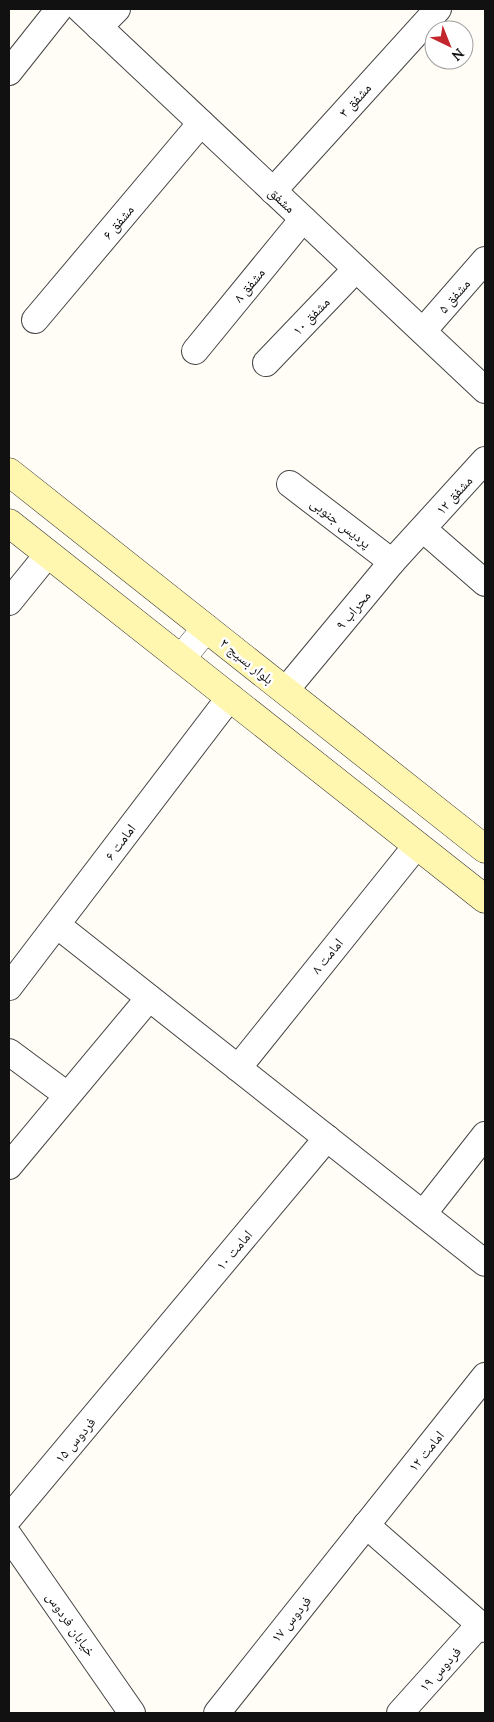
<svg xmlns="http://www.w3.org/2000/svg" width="494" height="1722" font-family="Lora,'Noto Naskh Arabic',serif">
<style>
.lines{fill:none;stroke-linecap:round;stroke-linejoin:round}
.minor-casing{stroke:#444;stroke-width:28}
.tertiary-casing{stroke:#444;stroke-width:29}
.secondary-casing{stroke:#333;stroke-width:29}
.minor{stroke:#fff;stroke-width:26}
.tertiary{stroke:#fff;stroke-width:28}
.secondary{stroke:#fff6b0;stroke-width:28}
.labels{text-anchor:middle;stroke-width:5;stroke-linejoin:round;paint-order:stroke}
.street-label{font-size:14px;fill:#111;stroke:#fff}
</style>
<rect width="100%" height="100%" fill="#fffdf5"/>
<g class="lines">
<g class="minor-casing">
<g id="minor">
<polyline points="80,9 485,390"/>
<polyline points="99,27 117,9"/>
<polyline points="9,72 59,9"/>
<polyline points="273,191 438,9"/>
<polyline points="35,320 201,123"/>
<polyline points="423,331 485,260"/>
<polyline points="195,351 303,219"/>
<polyline points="266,363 356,269"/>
<polyline points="290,484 392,562"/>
<polyline points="423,529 485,583"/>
<polyline points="9,602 48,554"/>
<polyline points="285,691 392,562 485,460"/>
<polyline points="57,925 485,1263"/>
<polyline points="9,987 230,697"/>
<polyline points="9,1052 67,1095"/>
<polyline points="238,1068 417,845"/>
<polyline points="9,1166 149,998"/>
<polyline points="423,1214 485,1135"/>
<polyline points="9,1518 327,1138"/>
<polyline points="366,1525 485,1629"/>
<polyline points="9,1536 132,1713"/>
<polyline points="217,1713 485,1376"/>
<polyline points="400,1713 480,1624"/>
</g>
</g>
<g class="tertiary-casing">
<polyline id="tertiary" points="181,659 206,628"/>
</g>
<g class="secondary-casing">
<g id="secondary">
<polyline points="9,472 485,849"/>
<polyline points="9,523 485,899"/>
</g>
</g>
<use href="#minor" class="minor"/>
<use href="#tertiary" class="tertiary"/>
<use href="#secondary" class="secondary"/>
</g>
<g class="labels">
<g class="street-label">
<text transform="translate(355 100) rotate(-48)" y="5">مشفق ۳</text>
<text transform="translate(282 200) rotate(43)" y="5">مشفق</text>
<text transform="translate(118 222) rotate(-50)" y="5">مشفق ۶</text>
<text transform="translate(249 285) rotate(-50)" y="5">مشفق ۸</text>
<text transform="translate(454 296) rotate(-49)" y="5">مشفق ۵</text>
<text transform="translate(311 316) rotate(-46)" y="5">مشفق ۱۰</text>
<text transform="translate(454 495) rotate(-48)" y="5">مشفق ۱۲</text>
<text transform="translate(341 523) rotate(38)" y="5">پردیس جنوبی</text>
<text transform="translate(353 610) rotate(-50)" y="5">محراب ۹</text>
<text transform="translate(247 661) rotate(39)" y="5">بلوار بسیج ۲</text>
<text transform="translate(120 842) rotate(-53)" y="5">امامت ۶</text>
<text transform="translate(327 956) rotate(-51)" y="5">امامت ۸</text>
<text transform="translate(234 1250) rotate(-50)" y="5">امامت ۱۰</text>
<text transform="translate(75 1440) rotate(-50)" y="5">فردوس ۱۵</text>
<text transform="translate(426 1451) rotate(-51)" y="5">امامت ۱۲</text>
<text transform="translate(291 1619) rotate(-51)" y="5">فردوس ۱۷</text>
<text transform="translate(71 1624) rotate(55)" y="5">خیابان فردوس</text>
<text transform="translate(440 1669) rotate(-48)" y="5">فردوس ۱۹</text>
</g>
</g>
<rect width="494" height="1722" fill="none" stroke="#111111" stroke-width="20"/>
<g transform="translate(449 45) rotate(137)"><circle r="24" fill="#ffffff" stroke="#a0a0a0"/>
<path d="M0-4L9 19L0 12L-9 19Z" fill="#c4262e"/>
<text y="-8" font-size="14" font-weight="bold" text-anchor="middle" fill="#111111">N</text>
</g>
</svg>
